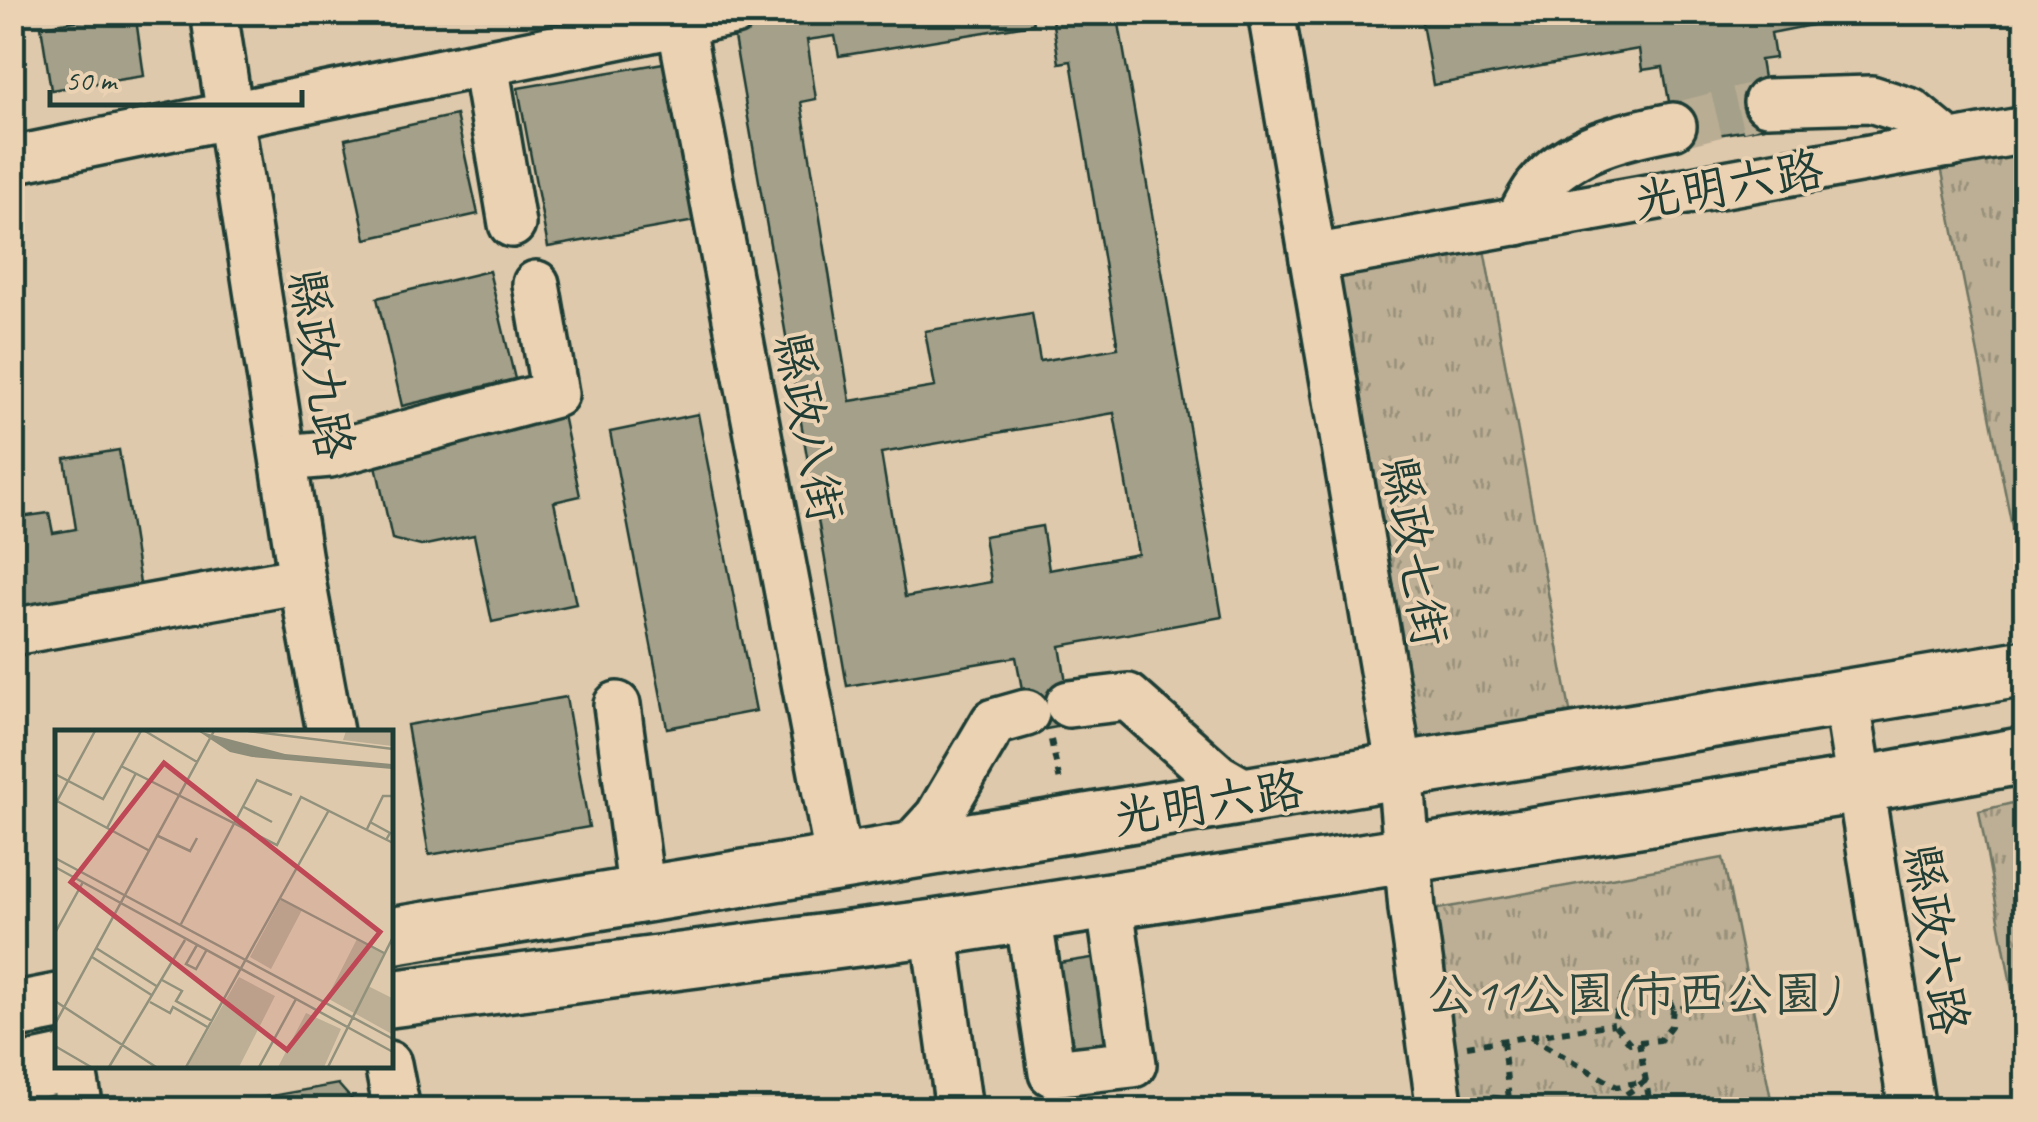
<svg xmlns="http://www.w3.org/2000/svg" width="2038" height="1122" font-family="Caveat,'LXGW WenKai TC',sans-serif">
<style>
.grass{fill:url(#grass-tufts);stroke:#6e7664;stroke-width:2.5}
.building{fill:#a5a089;stroke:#1f3d34;stroke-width:2.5;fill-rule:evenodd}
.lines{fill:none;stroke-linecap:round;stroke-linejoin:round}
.minor-tunnel{stroke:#b9ad94;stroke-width:45;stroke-dasharray:45 22;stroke-linecap:butt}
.minor-casing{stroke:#1f3d34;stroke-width:52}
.major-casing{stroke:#1f3d34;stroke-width:62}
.path{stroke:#1f3d34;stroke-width:6;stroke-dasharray:8 8;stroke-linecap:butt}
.minor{stroke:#ebd2b3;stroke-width:45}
.major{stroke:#ebd2b3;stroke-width:55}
.labels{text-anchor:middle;stroke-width:8;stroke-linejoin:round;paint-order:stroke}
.street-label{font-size:48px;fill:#1f3d34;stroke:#ebd2b3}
.park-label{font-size:48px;fill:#2f483e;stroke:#ebd2b3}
.inset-road{fill:none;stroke:#92917c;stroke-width:2.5}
.view{fill:#bf4857;fill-opacity:0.15;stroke:#bf4857;stroke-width:5}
.inset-edge{fill:none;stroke:#1f3d34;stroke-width:5}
</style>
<defs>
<pattern id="grass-tufts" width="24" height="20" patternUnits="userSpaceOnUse" patternTransform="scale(2.5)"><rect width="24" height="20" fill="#bcaf95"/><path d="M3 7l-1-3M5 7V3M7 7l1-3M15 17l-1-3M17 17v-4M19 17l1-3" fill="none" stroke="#98907a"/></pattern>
</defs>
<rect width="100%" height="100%" fill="#dfc9ac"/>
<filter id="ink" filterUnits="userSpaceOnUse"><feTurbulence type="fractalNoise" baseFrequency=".01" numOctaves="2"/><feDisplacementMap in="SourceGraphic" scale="20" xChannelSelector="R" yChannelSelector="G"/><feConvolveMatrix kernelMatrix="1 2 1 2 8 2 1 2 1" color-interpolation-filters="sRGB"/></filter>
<g filter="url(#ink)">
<g class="grass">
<polygon points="2025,130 2025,593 1937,146"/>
<polygon points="1480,228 1571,716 1395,744 1313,258"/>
<polygon points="2025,800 2026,800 2025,1061 1979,811"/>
<polygon points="1723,858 1773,1109 1449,1109 1421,912"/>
</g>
<g class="building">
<polygon points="135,12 144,76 51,90 41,26"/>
<polygon points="292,12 355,12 295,25"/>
<path d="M806,12H1031L1033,24L839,56L835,36L807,40L816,99L801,102L850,401L935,387L925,331L1032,313L1040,361L1118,348L1071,61L1059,63L1051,12H1117L1222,617L1060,646L1073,724L1030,732L1016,657L847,686L732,26ZM1114,413L1138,554L1049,570L1042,526L984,536L991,582L905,597L881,453Z"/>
<polygon points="1420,12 1878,12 1771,33 1775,58 1760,60 1771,126 1676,142 1663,67 1642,70 1639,49 1433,85"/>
<polygon points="669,62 695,221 548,247 518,88"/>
<polygon points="456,115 478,214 366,239 345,139"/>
<polygon points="489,271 515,379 402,406 377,298"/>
<polygon points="698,414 756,711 667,728 610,432"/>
<polygon points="563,415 580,496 554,502 576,604 492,622 474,535 421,546 392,539 374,456"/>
<polygon points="119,450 142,596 12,617 12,540 24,538 20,517 49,513 53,533 76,529 65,459"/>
<polygon points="566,697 589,827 429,855 407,725"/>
<polygon points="1111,955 1126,1057 1061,1066 1046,965"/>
<polygon points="338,1084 361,1110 192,1110"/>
</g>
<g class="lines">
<polyline class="minor-tunnel" points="1673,126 1767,102"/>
<g class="minor-casing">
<g id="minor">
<polyline points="214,12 302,580 330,732"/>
<polyline points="678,12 839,862"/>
<polyline points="1271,12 1400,770 1412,909 1440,1110"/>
<polyline points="485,64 512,224"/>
<polyline points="1767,102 1871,99 1911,112 1950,144"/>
<polyline points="12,160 734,12"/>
<path d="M1518,222C1524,210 1530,197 1538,187C1571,147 1625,135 1673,126"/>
<polyline points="1313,258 2026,130"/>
<polyline points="284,458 330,454 555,394 536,284"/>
<polyline points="12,632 302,580"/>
<polyline points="1846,697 1912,1110"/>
<polyline points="1069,704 1128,697 1218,777 1249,795"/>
<polyline points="617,705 642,895"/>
<polyline points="907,851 938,817 994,722 1026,713"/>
<polyline points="1028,914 1052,1073 1133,1064 1109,901"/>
<polyline points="934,928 959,1110"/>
<polyline points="72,1064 80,1110"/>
<polyline points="388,1064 397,1110"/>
</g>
</g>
<g class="major-casing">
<g id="major">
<polyline points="390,936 2026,668"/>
<polyline points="390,999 934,928 1859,785 2026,755"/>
<polyline points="12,1011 58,1002"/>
<polyline points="12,1075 63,1064"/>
</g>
</g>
<g class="path">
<polyline points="1051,740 1061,786"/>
<polyline points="1673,1009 1671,1026 1660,1040 1630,1043 1614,1024 1617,1006 1624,993 1647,986 1667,994 1673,1009 1756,1000"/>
<polyline points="1530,1037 1617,1087 1645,1081 1604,1110"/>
<polyline points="1503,1041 1510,1110"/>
<polyline points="1639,1042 1651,1110"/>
<polyline points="1467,1046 1614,1024"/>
<path d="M1477,1102C1493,1092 1513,1102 1529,1110"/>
</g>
<use href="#minor" class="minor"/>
<use href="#major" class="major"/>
</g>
</g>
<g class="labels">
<g class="street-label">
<text transform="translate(1728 184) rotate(-10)" y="17">光明六路</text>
<text transform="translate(322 364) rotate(81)" y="17">縣政九路</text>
<text transform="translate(810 427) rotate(79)" y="17">縣政八街</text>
<text transform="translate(1416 551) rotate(80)" y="17">縣政七街</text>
<text transform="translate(1208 802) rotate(-9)" y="17">光明六路</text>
<text transform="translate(1937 939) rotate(81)" y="17">縣政六路</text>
</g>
<g class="park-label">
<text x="1632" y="1010">公11公園(市西公園)</text>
</g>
</g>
<g transform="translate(55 730)">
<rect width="338" height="338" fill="#dfc9ac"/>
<path d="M291,1H337V16L288,10ZM226,169L247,180L216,239L195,227ZM302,209L329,223L313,256L337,268V304L272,268ZM184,247L220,266L184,337H132ZM251,283L286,299L269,337H223Z" fill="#bcaf95"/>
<path d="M143,1L230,24L337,34V39L197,27L175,22Z" fill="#8d8d79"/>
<path class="inset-road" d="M90,1L142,32M193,1L338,19M66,36L222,115L246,67L338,113M0,44L48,69L86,1M2,71L93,120M0,75L40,1M187,76L217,92M315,92L335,103L331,110M52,98L81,43M312,99L328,66H338M101,105L135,121L142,108M0,128L338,309M0,137L338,322M226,169L329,223M126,194L202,50L237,65M0,203L28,152M142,215L131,234L141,239L151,221M41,218L103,257M37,227L98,266M107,250L127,261L121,271L157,291M0,271L101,337M95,272L115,283L118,277L154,298M0,294L159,1M0,316L36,337M54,337L130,210M131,337L274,80M204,337L241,269M273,337L338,207"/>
<path class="view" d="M109,33L325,202L232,320L16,152Z"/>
<rect width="338" height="338" class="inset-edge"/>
</g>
<rect width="2038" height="1122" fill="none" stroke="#ebd2b3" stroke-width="50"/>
<rect x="25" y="25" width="1988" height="1072" fill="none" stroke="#1f3d34" stroke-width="4" filter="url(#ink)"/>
<path d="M50 90v15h252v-15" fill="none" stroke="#1f3d34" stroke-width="5"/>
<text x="65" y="90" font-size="30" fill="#1f3d34" stroke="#ebd2b3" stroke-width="8" paint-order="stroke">50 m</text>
</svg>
